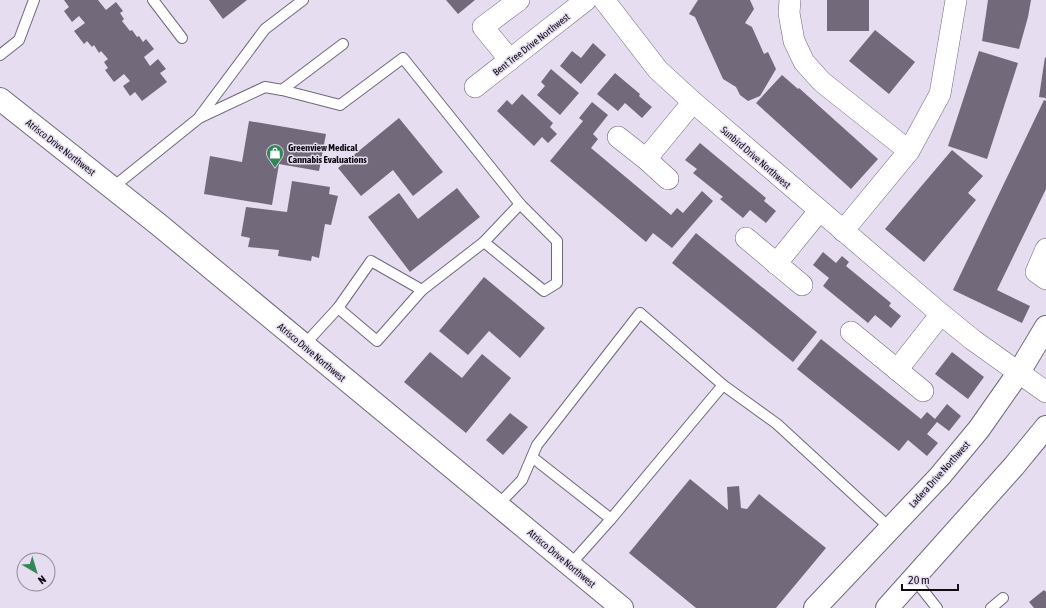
<svg xmlns="http://www.w3.org/2000/svg" width="1046" height="608" font-family="'Asap Condensed',sans-serif">
<style>
.building{fill:#726a7b}
.lines{fill:none;stroke-linecap:round;stroke-linejoin:round}
.service-casing{stroke:#706879;stroke-width:12}
.minor-casing{stroke:#706879;stroke-width:22}
.tertiary-casing{stroke:#706879;stroke-width:24}
.service{stroke:#fff;stroke-width:10}
.minor{stroke:#fff;stroke-width:21}
.tertiary{stroke:#fff;stroke-width:22}
.labels{text-anchor:middle;stroke-width:3;stroke-linejoin:round;paint-order:stroke}
.street-label{font-size:10px;fill:#0f0c12;stroke:#e6ddf1}
.poi-label{font-size:10px;font-weight:bold;fill:#0f0c12;stroke:#e6ddf1;text-anchor:start}
</style>
<rect width="100%" height="100%" fill="#e6ddf1"/>
<g class="building">
<polygon points="64,0 98,0 106,10 116,2 123,11 120,13 124,19 122,21 130,31 132,30 137,37 139,36 143,42 146,39 154,49 144,57 150,66 158,59 166,69 160,73 167,82 142,101 135,92 130,96 123,86 130,81 124,74 114,82 105,70 108,68 104,62 108,59 101,51 99,53 94,45 92,47 87,41 84,44 74,31 85,23 79,16 72,22 64,11 69,7"/>
<polygon points="209,0 247,0 223,19"/>
<polygon points="446,0 475,0 458,14"/>
<polygon points="698,0 750,0 754,9 745,23 752,27 764,54 768,52 776,69 760,96 748,101 740,95 736,87 723,79 695,17 689,14"/>
<rect x="827" y="0" width="42" height="31"/>
<polygon points="988,0 1031,0 1028,17 1019,49 982,41"/>
<polygon points="875,30 915,62 889,94 849,61"/>
<polygon points="593,43 606,55 581,84 560,66 572,51 581,58"/>
<polygon points="979,51 1018,63 987,159 948,146"/>
<polygon points="1045,57 1046,58 1046,98 1039,97"/>
<polygon points="551,69 579,93 560,115 537,95 545,86 541,82"/>
<polygon points="615,73 640,94 639,96 652,107 642,118 625,103 618,111 597,94"/>
<polygon points="782,75 798,89 799,88 878,159 851,189 756,103"/>
<polygon points="522,94 553,123 550,127 557,134 548,143 542,137 534,146 497,111 507,100 512,105"/>
<polygon points="1044,100 1046,101 1046,189 997,290 1030,306 1022,323 953,290"/>
<polygon points="592,102 608,115 593,134 598,139 591,148 671,215 677,208 683,213 702,191 713,201 672,248 653,233 646,242 550,161 583,121 579,118"/>
<polygon points="399,118 443,172 413,196 393,170 361,196 338,168"/>
<polygon points="249,121 326,134 319,171 279,164 272,205 204,194 210,156 242,162"/>
<polygon points="700,143 766,198 764,201 776,211 766,223 750,210 743,218 720,199 723,197 693,173 697,169 685,160"/>
<polygon points="952,150 983,176 968,193 976,200 924,262 885,229"/>
<polygon points="292,181 330,187 329,194 338,196 331,225 325,224 319,258 312,256 311,261 278,256 279,250 248,247 250,238 241,236 246,207 287,212"/>
<polygon points="457,188 480,217 410,272 368,217 399,193 418,219"/>
<polygon points="696,233 817,332 793,362 672,263"/>
<polygon points="823,252 836,263 842,256 849,262 846,266 891,303 889,306 901,316 891,328 875,315 868,323 823,286 829,278 813,265"/>
<polygon points="484,277 545,328 520,358 489,331 468,355 439,331"/>
<polygon points="821,339 921,419 927,412 935,419 947,404 961,416 949,431 937,422 927,434 938,443 927,456 908,440 899,451 797,369"/>
<polygon points="430,352 462,378 482,354 511,378 466,433 404,382"/>
<polygon points="952,352 984,377 968,399 935,374"/>
<polygon points="510,413 528,427 503,455 486,440"/>
<polygon points="690,479 728,510 727,487 739,486 741,508 747,509 759,494 826,548 776,608 696,608 629,553"/>
<polygon points="1044,590 1046,592 1046,608 1034,608 1029,602"/>
</g>
<g class="lines">
<g class="service-casing">
<g id="service">
<polyline points="153,0 182,38"/>
<polyline points="0,55 19,40 34,0"/>
<polyline points="282,90 343,44"/>
<polyline points="200,116 265,29 303,0"/>
<polyline points="112,188 199,118 265,87 282,90 340,105 403,58 520,204 557,241 557,283 544,291 484,242 422,290 377,341 338,308 304,345"/>
<polyline points="484,242 520,204"/>
<polyline points="338,308 371,261 422,290"/>
<polyline points="532,457 611,519 570,565"/>
<polyline points="498,505 522,480 537,445 640,313 723,385 777,424 890,528"/>
<polyline points="611,519 723,385"/>
<polyline points="914,579 937,608"/>
<polyline points="991,608 1003,598"/>
</g>
</g>
<g class="minor-casing">
<g id="minor">
<polyline points="604,0 658,70 693,102 941,314 973,340 1046,392"/>
<polyline points="790,0 789,13 794,41 804,62 822,82 909,151"/>
<polyline points="510,60 483,27 519,0"/>
<polyline points="475,87 586,0"/>
<polyline points="618,137 646,159 668,179"/>
<polyline points="646,159 693,102"/>
<polyline points="843,231 909,151 940,94 956,0"/>
<polyline points="746,238 802,285"/>
<polyline points="1046,249 1036,272 1046,279"/>
<polyline points="776,264 819,211"/>
<polyline points="851,332 923,391"/>
<polyline points="897,370 941,314"/>
</g>
</g>
<g class="tertiary-casing">
<g id="tertiary">
<polyline points="0,99 158,224 622,608"/>
<polyline points="815,608 940,476 979,429 1019,372 1046,327"/>
<polyline points="887,608 1014,466 1046,427"/>
</g>
</g>
<use href="#service" class="service"/>
<use href="#minor" class="minor"/>
<use href="#tertiary" class="tertiary"/>
</g>
<defs>
<g id="shop-pin" transform="scale(0.9)"><path d="M0 17L-7.5 6A9.5 9.5 0 1 1 7.5 6Z" fill="#338658" stroke="#e6ddf1"/><path d="M-5-2.5h2.3a2.7 3.5 0 0 1 5.4 0H5L5.5 6h-11ZM-1.5-2.5h3a1.5 2.3 0 0 0-3 0Z" fill="#fff"/></g>
</defs>
<g fill-rule="evenodd">
<use href="#shop-pin" x="275" y="153"/>
</g>
<g class="labels">
<g class="street-label">
<text transform="translate(531 44) rotate(-38)" y="4">Bent Tree Drive Northwest</text>
<text transform="translate(61 147) rotate(38)" y="4">Atrisco Drive Northwest</text>
<text transform="translate(756 157) rotate(41)" y="4">Sunbird Drive Northwest</text>
<text transform="translate(312 352) rotate(40)" y="4">Atrisco Drive Northwest</text>
<text transform="translate(939 474) rotate(-48)" y="4">Ladera Drive Northwest</text>
<text transform="translate(562 558) rotate(40)" y="4">Atrisco Drive Northwest</text>
</g>
<g class="poi-label">
<text x="288" y="151">Greenview Medical<tspan x="288" dy="12">Cannabis Evaluations</tspan></text>
</g>
</g>
<g transform="translate(36 572) rotate(142)"><circle r="19" fill="#e6ddf1" stroke="#908998"/>
<path d="M0-3L7 15L0 10L-7 15Z" fill="#338658"/>
<text y="-6" font-size="11" font-weight="bold" text-anchor="middle" fill="#0f0c12">N</text>
</g>
<path d="M902 584v6h56v-6" fill="none" stroke="#0f0c12" stroke-width="2"/>
<text x="908" y="584" font-size="12" fill="#0f0c12" stroke="#e6ddf1" stroke-width="3" paint-order="stroke">20 m</text>
</svg>
